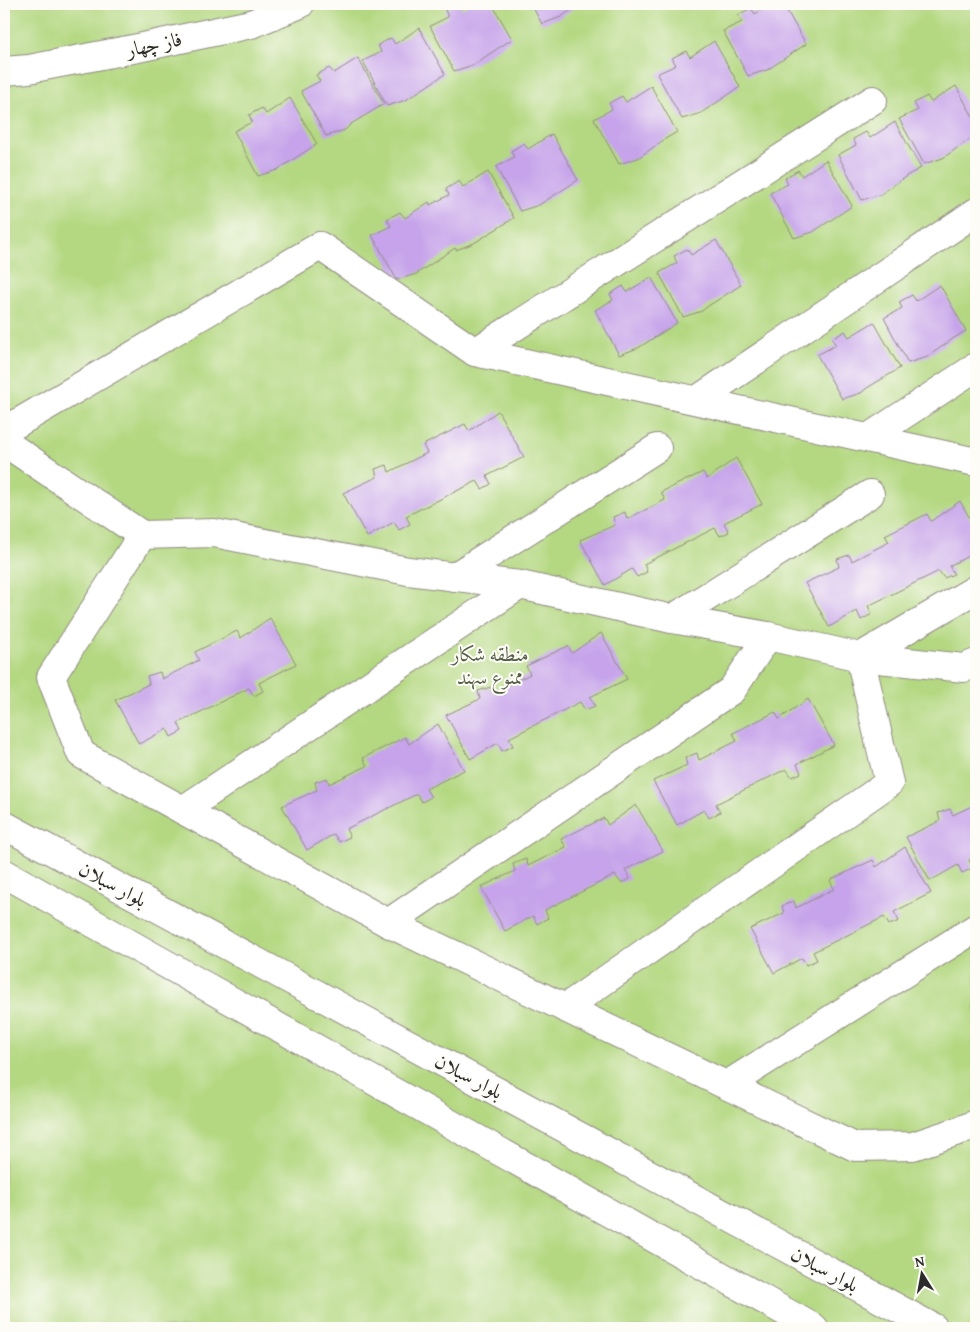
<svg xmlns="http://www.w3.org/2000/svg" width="980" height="1332" font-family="'Gentium Book Plus',Amiri,serif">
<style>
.park{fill:#b4d881;stroke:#708256}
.building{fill:#c6a3ea}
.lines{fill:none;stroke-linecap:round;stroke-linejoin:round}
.minor-casing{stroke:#908a80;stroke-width:30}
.minor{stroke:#fff;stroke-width:28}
.labels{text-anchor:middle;stroke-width:4;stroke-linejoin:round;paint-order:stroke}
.street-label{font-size:20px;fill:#2b2b2b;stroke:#fdfcf7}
.park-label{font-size:20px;fill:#545f45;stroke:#fdfcf7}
</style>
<rect width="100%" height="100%" fill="#fdfcf7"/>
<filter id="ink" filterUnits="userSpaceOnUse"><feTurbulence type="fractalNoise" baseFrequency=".02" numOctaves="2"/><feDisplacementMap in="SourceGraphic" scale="10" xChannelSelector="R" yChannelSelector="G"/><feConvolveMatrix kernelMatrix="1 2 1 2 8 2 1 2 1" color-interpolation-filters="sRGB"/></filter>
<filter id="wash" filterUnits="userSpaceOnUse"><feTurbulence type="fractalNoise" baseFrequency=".0096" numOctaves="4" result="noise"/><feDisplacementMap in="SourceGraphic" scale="20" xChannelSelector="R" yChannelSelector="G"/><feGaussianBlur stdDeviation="1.12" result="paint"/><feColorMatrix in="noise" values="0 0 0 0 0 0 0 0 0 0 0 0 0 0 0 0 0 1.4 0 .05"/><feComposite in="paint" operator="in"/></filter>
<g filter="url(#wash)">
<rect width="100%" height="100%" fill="#f4ead4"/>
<rect class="park" x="4" y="4" width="972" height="1324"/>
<g id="blocks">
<g class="building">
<polygon points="456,4 458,4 462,9 470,4 492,4 512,39 473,65 454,71 430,26 448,17 445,10"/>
<polygon points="531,4 580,4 561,17 542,24"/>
<polygon points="771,4 783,4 806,44 767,70 748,76 723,31 742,22 738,15 751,8 755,14"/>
<polygon points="419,28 445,74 406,100 387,106 363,61 381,52 378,45 391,38 395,44"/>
<polygon points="714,41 740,87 701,113 682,119 657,74 676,65 672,58 686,51 690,57"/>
<polygon points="358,58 384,104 351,124 345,130 326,136 301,91 320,81 316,75 329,68 334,73"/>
<polygon points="651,86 677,132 665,139 638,158 619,164 594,119 612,109 609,103 622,96 626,102"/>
<polygon points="956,86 976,122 976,135 943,158 924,164 899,119 918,110 914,103 927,96 931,102"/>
<polygon points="290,98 317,144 277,170 258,176 234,131 252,122 249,115 262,108 266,114"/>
<polygon points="895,122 921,168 908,175 881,194 862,200 838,155 856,145 853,139 866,132 870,138"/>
<polygon points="552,134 578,180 539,205 520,211 496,167 514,157 511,151 524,143 528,149"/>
<polygon points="826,160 852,206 813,232 794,238 770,193 788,184 785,178 798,170 802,176"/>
<polygon points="488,172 514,218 474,243 456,250 455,248 416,274 397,280 372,235 391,226 387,219 400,212 405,218 429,202 430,205 449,195 446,189 459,181 463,187"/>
<polygon points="716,240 741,285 708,306 702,311 683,317 659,273 677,263 674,256 687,249 691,255"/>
<polygon points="651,277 677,323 638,348 619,355 595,310 613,300 610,294 623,286 627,292"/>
<polygon points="940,285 966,331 954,338 927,357 908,363 884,318 902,308 899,302 912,295 916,301"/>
<polygon points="874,322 900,368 867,388 861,393 842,399 817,355 836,345 832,339 845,331 849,337"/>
<polygon points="498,411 524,457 487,476 491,484 482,489 477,481 406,516 410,524 399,530 394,522 367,537 343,493 377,477 375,469 387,465 389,472 427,453 423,445 465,424 469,431"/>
<polygon points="736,458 762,504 724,523 729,532 720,536 715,528 644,564 647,572 637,577 632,569 605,585 580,540 615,525 613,517 625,512 627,519 665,500 661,492 703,472 707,479"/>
<polygon points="960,501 976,529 976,552 949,566 954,574 944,578 939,571 868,606 872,614 861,620 857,611 829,627 805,583 839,567 837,559 849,555 852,561 889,542 885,535 927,514 931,521"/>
<polygon points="270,618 296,664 259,683 263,691 254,696 249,688 178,723 182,731 171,737 167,729 139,744 115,700 149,684 147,676 160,672 162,679 199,660 195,652 237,631 241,638"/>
<polygon points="601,633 627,679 590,697 595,706 585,710 580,702 509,738 513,746 502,751 498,743 470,759 446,715 480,699 478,691 491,687 493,693 530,674 526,666 568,646 572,653"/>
<polygon points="808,699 834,745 797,764 801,773 792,777 786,769 716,804 720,812 709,818 704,810 677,825 653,781 687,765 685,758 697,753 699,760 737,741 733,733 775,712 779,719"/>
<polygon points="438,724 464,770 426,789 431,797 422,802 417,794 346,829 350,837 339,842 334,834 307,850 282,806 317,790 315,782 327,778 329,784 367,766 363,758 405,737 409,744"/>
<polygon points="976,804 976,856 969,860 973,868 962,873 958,865 930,881 906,837 940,821 938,813 950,809 953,815"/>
<polygon points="636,805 663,851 625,870 630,879 621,883 615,875 545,910 548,918 537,924 533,916 505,931 481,887 515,871 513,864 526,859 528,866 566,847 561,839 604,818 608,825"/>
<polygon points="905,847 931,893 894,912 899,921 889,925 884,917 813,952 817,960 806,965 802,958 774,973 750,929 784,913 782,906 794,901 796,908 834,889 830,880 873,860 876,867"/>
</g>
</g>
</g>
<g filter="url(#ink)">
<use href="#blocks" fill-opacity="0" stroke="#908a80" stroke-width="1"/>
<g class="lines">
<g class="minor-casing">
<g id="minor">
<polyline points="4,71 29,69 138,48 251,24 300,4"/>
<polyline points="475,352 873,100"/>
<polyline points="697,400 976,212"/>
<polyline points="4,431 320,246 475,352 976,462"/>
<polyline points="868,438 976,367"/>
<polyline points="4,442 142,535 214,533 408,571 520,585 672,619 768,636 860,657 964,668 976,663"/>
<polyline points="142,535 51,677 81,754 388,923 855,1147 913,1146 961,1130 976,1124"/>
<polyline points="454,577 657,448"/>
<polyline points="672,619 870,494"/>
<polyline points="183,810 520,585"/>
<polyline points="4,825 934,1328"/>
<polyline points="4,873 814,1328"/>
<polyline points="388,923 732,690 768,636"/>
<polyline points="565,1008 889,783 860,657 976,589"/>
<polyline points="727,1085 976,928"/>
</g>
</g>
<use href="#minor" class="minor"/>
</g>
</g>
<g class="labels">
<g class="street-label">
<text transform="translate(154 44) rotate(-12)" y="7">فاز چهار</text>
<text transform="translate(113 884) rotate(28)" y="7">بلوار سبلان</text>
<text transform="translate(469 1076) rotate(28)" y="7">بلوار سبلان</text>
<text transform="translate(825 1269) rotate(28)" y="7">بلوار سبلان</text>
</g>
<g class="park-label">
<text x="490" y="661">منطقه شکار<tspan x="490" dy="23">ممنوع سهند</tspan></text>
</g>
</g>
<rect width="980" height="1332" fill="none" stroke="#fdfcf7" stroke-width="20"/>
<g transform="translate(922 1274) rotate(349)" stroke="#fdfcf7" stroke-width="4" paint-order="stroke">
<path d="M0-4L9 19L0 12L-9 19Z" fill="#2b2b2b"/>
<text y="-8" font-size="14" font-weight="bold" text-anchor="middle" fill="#2b2b2b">N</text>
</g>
</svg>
